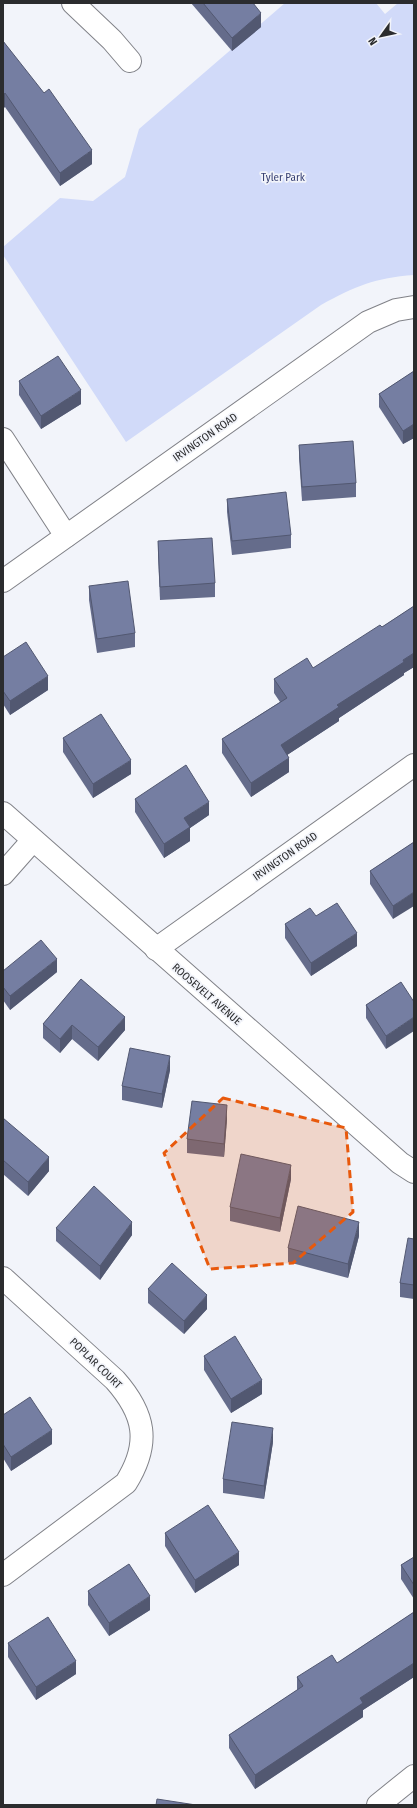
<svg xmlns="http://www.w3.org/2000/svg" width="417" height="1808" font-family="'Fira Sans Condensed',sans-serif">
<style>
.green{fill:#d1daf9}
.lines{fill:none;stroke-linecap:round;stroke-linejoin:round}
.minor-casing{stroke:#818288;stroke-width:24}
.minor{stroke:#fff;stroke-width:22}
.wall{fill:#656c8b}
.shaded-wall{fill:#525871}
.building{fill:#757ea2;stroke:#525871}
.marked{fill:#e8590c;fill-opacity:0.2;stroke:#e8590c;stroke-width:3;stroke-dasharray:8 5;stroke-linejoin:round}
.labels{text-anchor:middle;stroke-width:3.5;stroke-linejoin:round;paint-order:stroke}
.park-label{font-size:11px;fill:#363f72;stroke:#f2f4fa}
.street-label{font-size:11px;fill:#2b2c2e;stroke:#f2f4fa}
</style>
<rect width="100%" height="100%" fill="#f2f4fa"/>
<path class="green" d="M285,3H376L385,14L398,3H414V275C375,278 355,286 321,305L126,442L3,255V247L60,198L93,201L125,177L139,129Z"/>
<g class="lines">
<g class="minor-casing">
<g id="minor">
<polyline points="73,3 112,40 130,61"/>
<polyline points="3,439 66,536"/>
<polyline points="3,581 368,322 396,310 414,307"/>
<polyline points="3,813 400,1163 414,1172"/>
<polyline points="3,874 33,840"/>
<polyline points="156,949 414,765"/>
<path d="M3,1278L115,1380C145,1414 151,1443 126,1483L3,1575"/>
<polyline points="378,1805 414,1776"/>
</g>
</g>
<use href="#minor" class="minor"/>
</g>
<g class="wall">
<polygon points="191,3 253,3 261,27 232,51"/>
<polygon points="3,41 92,164 60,186 5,107"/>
<polygon points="414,371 414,438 403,444 379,407 379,394"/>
<polygon points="19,381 81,404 41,429 19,395"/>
<polygon points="299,445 356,483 356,497 302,501 299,458"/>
<polygon points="227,499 291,535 291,548 232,555 227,512"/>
<polygon points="158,541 215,583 215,597 160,600 158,555"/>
<polygon points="89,586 135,633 135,647 97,653 89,600"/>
<polygon points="414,606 414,667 404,673 404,675 339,718 339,721 287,755 289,772 251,797 222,753 222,739 280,702 274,693 274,679 313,668 382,627"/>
<polygon points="3,657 48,690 10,715 3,704"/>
<polygon points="63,738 131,774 93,798 63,752"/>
<polygon points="135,799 209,815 190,828 190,841 164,858 135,812"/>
<polygon points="414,842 393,919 370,884 370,871"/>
<polygon points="316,916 357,946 311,976 285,938 285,924"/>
<polygon points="3,971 57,972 10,1010 3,1000"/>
<polygon points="81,979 125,1030 98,1061 72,1039 60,1053 43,1038 43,1024"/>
<polygon points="401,982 386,1049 366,1018 366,1005"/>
<polygon points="170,1070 162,1108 122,1100 122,1086"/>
<polygon points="3,1118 49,1171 28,1196 3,1174"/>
<polygon points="227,1119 224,1157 187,1153 187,1139"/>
<polygon points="291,1179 280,1232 230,1221 230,1207"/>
<polygon points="56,1228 132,1235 100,1280 56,1241"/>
<polygon points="359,1236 348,1278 288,1262 288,1248"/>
<polygon points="414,1239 414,1299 400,1297 400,1283"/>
<polygon points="148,1289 207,1309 184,1334 148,1303"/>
<polygon points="204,1356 262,1394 231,1413 204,1370"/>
<polygon points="3,1415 52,1444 11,1471 3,1458"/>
<polygon points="273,1442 264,1499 223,1493 223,1479"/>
<polygon points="165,1533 239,1565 195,1593 165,1546"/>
<polygon points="414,1557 414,1599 401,1579 401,1565"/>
<polygon points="88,1591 150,1610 109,1636 88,1605"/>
<polygon points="414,1612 414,1677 363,1710 363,1717 255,1789 229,1748 229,1735 297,1690 297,1677 337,1663"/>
<polygon points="8,1643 76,1674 36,1700 8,1657"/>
</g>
<g class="shaded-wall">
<polygon points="261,13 261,27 232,51 232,38"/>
<polygon points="5,93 5,107 3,109 3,95"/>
<polygon points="92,150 92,164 60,186 60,173"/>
<polygon points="81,390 81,404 41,429 41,416"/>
<polygon points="414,424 414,438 403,444 403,431"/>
<polygon points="414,653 414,667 404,673 404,675 339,718 339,721 281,759 281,745 337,705"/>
<polygon points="48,676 48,690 10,715 10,701"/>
<polygon points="289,758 289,772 251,797 251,783"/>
<polygon points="131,760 131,774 93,798 93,784"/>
<polygon points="209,802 209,815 190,828 190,841 164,858 164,844 184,818"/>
<polygon points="414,892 414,906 393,919 393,906"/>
<polygon points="357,933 357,946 311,976 311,963"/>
<polygon points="57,959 57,972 10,1010 10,996"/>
<polygon points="125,1017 125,1030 98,1061 98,1047"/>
<polygon points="414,1017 414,1031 386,1049 386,1036"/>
<polygon points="72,1025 72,1039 60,1053 60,1039"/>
<polygon points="170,1056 170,1070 162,1108 162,1094"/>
<polygon points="227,1105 227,1119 224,1157 224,1144"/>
<polygon points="49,1157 49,1171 28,1196 28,1182"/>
<polygon points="291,1165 291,1179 280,1232 280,1218"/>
<polygon points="132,1222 132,1235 100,1280 100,1266"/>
<polygon points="359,1222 359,1236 348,1278 348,1264"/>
<polygon points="207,1295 207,1309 184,1334 184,1321"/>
<polygon points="262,1380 262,1394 231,1413 231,1399"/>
<polygon points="273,1428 273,1442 264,1499 264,1486"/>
<polygon points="52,1430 52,1444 11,1471 11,1457"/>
<polygon points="239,1552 239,1565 195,1593 195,1580"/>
<polygon points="150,1596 150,1610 109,1636 109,1623"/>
<polygon points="76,1661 76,1674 36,1700 36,1687"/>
<polygon points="414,1663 414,1677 363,1710 363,1717 255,1789 255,1775 360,1698"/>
</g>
<g class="building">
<polygon points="203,3 253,3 261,13 232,38"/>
<polygon points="3,41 44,93 49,89 92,150 60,173 5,93 3,95"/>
<polygon points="58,356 81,390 41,416 19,381"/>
<polygon points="414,371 414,425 414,424 403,431 379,394"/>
<polygon points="353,441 356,483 302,487 299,445"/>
<polygon points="286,492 291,535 232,541 227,499"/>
<polygon points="212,538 215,583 160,587 158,541"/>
<polygon points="128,581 135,633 97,639 89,586"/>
<polygon points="414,606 414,653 403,660 404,662 337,705 339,707 281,745 289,758 251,783 222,739 287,698 274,679 307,658 313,668 380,625 382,627"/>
<polygon points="26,642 48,676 10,701 3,691 3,657"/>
<polygon points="101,714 131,760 93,784 63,738"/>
<polygon points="186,765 209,802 184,818 190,827 164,844 135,799"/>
<polygon points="414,842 414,892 393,906 370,871"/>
<polygon points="337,903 357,933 311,963 285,924 310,908 316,916"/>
<polygon points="41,940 57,959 10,996 3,987 3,971"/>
<polygon points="81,979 125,1017 98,1047 72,1025 60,1039 43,1024"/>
<polygon points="401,982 414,1002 414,1017 386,1036 366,1005"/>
<polygon points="130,1048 170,1056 162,1094 122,1086"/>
<polygon points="192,1101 227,1105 224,1144 187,1139"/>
<polygon points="3,1118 49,1157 28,1182 3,1160"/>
<polygon points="241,1154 291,1165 280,1218 230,1207"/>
<polygon points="94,1186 132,1222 100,1266 56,1228"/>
<polygon points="298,1206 359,1222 348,1264 288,1248"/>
<polygon points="408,1238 414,1239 414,1285 400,1283"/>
<polygon points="172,1263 207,1295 184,1321 148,1289"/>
<polygon points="235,1336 262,1380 231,1399 204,1356"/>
<polygon points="30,1397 52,1430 11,1457 3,1444 3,1415"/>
<polygon points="232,1422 273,1428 264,1486 223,1479"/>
<polygon points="208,1505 239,1552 195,1580 165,1533"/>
<polygon points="414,1557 414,1585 401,1565"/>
<polygon points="129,1564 150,1596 109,1623 88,1591"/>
<polygon points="414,1612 414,1663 360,1698 363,1703 255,1775 229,1735 303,1686 297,1677 332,1655 337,1663"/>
<polygon points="48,1617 76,1661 36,1687 8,1643"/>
<polygon points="157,1799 196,1805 156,1805"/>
</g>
<path class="marked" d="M223,1098L346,1128L353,1212L293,1263L210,1269L164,1153Z"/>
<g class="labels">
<g class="park-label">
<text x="283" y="181">Tyler Park</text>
</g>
<g class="street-label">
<text transform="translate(205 437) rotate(-35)" y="4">IRVINGTON ROAD</text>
<text transform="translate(285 856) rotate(-35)" y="4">IRVINGTON ROAD</text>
<text transform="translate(207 994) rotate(41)" y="4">ROOSEVELT AVENUE</text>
<text transform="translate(96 1363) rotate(44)" y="4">POPLAR COURT</text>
</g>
</g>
<rect width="417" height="1808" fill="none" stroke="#2b2c2e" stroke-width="8"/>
<g transform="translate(381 36) rotate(237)" stroke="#f2f4fa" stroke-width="3" paint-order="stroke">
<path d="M0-3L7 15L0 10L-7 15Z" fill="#2b2c2e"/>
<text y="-6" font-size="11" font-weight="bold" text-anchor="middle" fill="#2b2c2e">N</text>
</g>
</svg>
